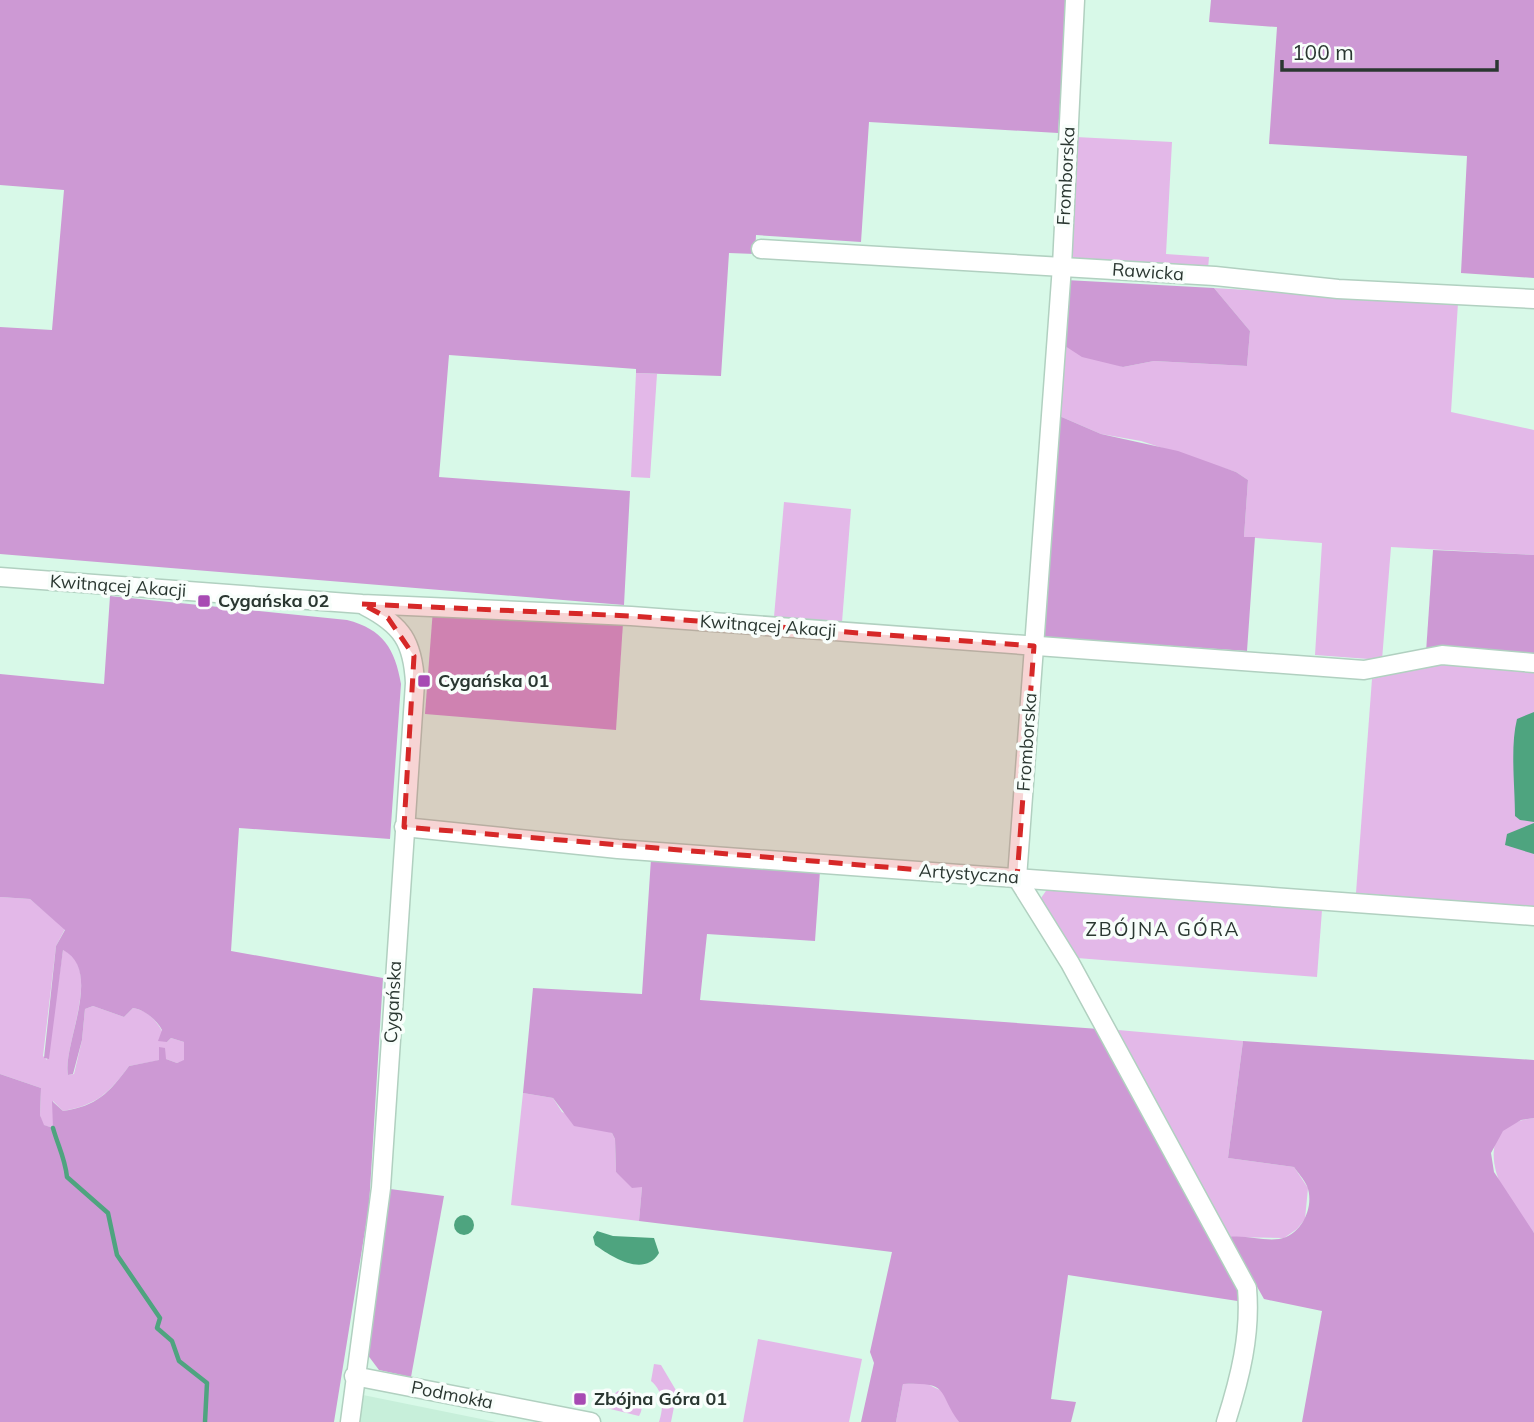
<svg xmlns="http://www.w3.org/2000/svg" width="1534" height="1422" font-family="Mulish,sans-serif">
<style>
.built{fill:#c7efda}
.green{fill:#e3b8e8}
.forest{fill:#cd99d4}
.water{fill:#4ea47f}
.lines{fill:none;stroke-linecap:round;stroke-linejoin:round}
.stream{stroke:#4ea47f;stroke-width:4.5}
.street-casing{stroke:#b1d0c0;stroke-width:21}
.street{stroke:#fff;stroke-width:18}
.marked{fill:#d62828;fill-opacity:0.2;stroke:#d62828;stroke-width:5;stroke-dasharray:14 9;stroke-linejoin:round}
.poi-dot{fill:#a74ab3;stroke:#f8fefb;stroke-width:2.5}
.labels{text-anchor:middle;stroke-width:7;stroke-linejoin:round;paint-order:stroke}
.street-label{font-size:18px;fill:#2a3731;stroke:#f8fefb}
.poi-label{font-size:18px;font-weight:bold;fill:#2a3731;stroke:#f8fefb;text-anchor:start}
.neighbourhood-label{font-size:19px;letter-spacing:2px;fill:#2a3731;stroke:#f8fefb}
</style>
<rect width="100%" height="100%" fill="#d8f9e8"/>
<polygon class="built" points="363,1395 496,1422 359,1422"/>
<g class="green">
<polygon points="1076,137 1172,142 1166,254 1209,257 1208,269 1069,258"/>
<polygon points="1214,288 1458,303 1451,412 1534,430 1534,555 1391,547 1382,660 1315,655 1322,543 1244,537 1248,480 1236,472 1141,441 1101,434 1057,415 1062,344 1123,367 1154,361 1247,366 1250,331"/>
<polygon points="636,373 657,374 650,478 631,477"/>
<polygon points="784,502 851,509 842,622 774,617"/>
<polygon points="1439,663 1534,669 1534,908 1356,893 1372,679"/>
<polygon points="1048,888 1322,910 1317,977 1077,958 1041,898"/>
<path d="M0,897L30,899L65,929L56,946L43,1056L47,1060L63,950C104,968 62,1046 68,1075L74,1074L82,1040L85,1009L93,1006L124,1017L133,1008C151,1011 161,1026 167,1042L171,1038L184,1042V1061L177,1063L166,1059L129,1066C109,1093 97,1105 63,1111L53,1101V1128L43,1125L40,1115L41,1088L0,1074Z"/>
<polygon points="1118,1030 1243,1041 1228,1158 1294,1167 1308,1188 1305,1219 1297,1229 1284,1238 1229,1237"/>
<polygon points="523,1093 553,1098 562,1112 612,1133 615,1139 616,1172 642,1187 639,1221 511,1205"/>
<path d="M1534,1118V1233C1502,1203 1462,1126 1534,1118Z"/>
<polygon points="758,1339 862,1359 849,1422 743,1422"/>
<path d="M654,1364L661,1365L677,1392L671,1422H659C664,1407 664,1392 651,1381Z"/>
<polygon points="925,1383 946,1393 959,1422 896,1422 903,1384"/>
<path d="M629,1389C641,1393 645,1406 639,1416L598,1406L618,1391Z"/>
</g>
<g class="forest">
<polygon points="0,0 1067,0 1058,133 869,122 861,242 756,235 755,254 729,253 721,376 636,373 636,369 449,355 439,477 630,491 624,605 0,554 0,327 52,330 64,190 0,185"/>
<polygon points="1211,0 1534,0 1534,278 1461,273 1467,156 1269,144 1277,27 1209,22"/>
<polygon points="1066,280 1214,288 1250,331 1247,366 1154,361 1123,367 1082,357 1062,344"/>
<polygon points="1057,415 1101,434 1178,451 1236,472 1248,480 1244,537 1255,537 1247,651 1042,637"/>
<polygon points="1433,550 1534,555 1534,657 1426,652"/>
<path d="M110,596L347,620C383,629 395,649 401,684L390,839L239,828L231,951L383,978L369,1206L334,1422H0V1074L41,1088L40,1115L44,1125L53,1128L52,1101L63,1111C97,1106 109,1093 129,1066L159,1060V1047L165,1048L166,1059L177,1063L184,1060V1042L171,1038L167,1042L158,1041L162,1030C157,1020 145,1010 133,1008L124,1017L93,1006L85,1009L82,1040L73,1074L68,1075C62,1045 104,971 63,950L49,1059L44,1058L56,946L65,930L30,899L0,897V674L104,684Z"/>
<polygon points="433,609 623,623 616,730 425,714"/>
<path d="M651,859L820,871L815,941L707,934L700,1000L1099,1029L1244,1302L1068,1275L1051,1399L1076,1402L1071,1422H959C937,1392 951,1382 903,1384L896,1422H861L874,1363L870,1352L892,1252L639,1221L642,1187L632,1188L616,1172L615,1139L612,1133L574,1126L553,1098L523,1093L533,988L642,994Z"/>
<path d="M1243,1041L1534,1060V1118L1521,1120L1503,1131L1491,1153L1494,1172L1534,1233V1422H1302L1322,1311L1264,1299L1229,1237C1246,1235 1263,1241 1279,1239C1302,1235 1315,1206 1307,1186C1304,1179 1298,1173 1294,1167L1228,1158Z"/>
<polygon points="390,1189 444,1196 411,1377 379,1370 367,1354"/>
</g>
<g class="water">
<path d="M1534,712V822L1520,820L1515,816C1515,786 1510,747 1517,719Z"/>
<polygon points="1534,823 1534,854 1505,845 1507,834"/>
<circle cx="464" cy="1225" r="10"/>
<path d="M597,1231L613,1236L654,1238L659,1253C644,1278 612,1257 595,1245L593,1237Z"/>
</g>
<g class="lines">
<path class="stream" d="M53,1128C58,1146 65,1158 67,1177L108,1213L117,1255L160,1318L157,1328L172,1341L179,1361L207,1383L205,1422"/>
<g class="street-casing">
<g id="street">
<path d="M1075,0L1062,266L1017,878L1070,963L1247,1288C1251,1335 1240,1378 1226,1422"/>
<polyline points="761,249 1215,276 1338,289 1534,299"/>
<polyline points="0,577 362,604 631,616 1364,670 1442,655 1534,663"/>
<polyline points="404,827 618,849 1534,916"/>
<polyline points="354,1376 591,1422"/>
<path d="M350,1422L381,1188L415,683C413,642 402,625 365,606"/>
</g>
</g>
<use href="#street" class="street"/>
</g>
<path class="marked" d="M362,604L631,616L1034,646L1017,878L404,827L414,656L388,618Z"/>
<g class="poi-dot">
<rect x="197" y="594" width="14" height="14" rx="3.5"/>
<rect x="417" y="674" width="14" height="14" rx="3.5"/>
<rect x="573" y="1392" width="14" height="14" rx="3.5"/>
</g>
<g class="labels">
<g class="street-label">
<text transform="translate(1066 176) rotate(-87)" y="6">Fromborska</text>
<text transform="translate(1148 272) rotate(4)" y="6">Rawicka</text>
<text transform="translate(118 586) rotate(4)" y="6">Kwitnącej Akacji</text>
<text transform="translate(768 626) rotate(4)" y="6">Kwitnącej Akacji</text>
<text transform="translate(1027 742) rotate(-86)" y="6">Fromborska</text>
<text transform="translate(969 874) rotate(4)" y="6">Artystyczna</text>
<text transform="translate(393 1002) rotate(-87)" y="6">Cygańska</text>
<text transform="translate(452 1395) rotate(11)" y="6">Podmokła</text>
</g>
<g class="poi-label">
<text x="218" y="607">Cygańska 02</text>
<text x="438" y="687">Cygańska 01</text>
<text x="594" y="1405">Zbójna Góra 01</text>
</g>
<g class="neighbourhood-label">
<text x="1163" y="936">ZBÓJNA GÓRA</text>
</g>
</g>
<path d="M1282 60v10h215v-10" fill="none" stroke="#2a3731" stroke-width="3.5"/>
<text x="1292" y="60" font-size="21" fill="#2a3731" stroke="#f8fefb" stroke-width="5" paint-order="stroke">100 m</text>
</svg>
